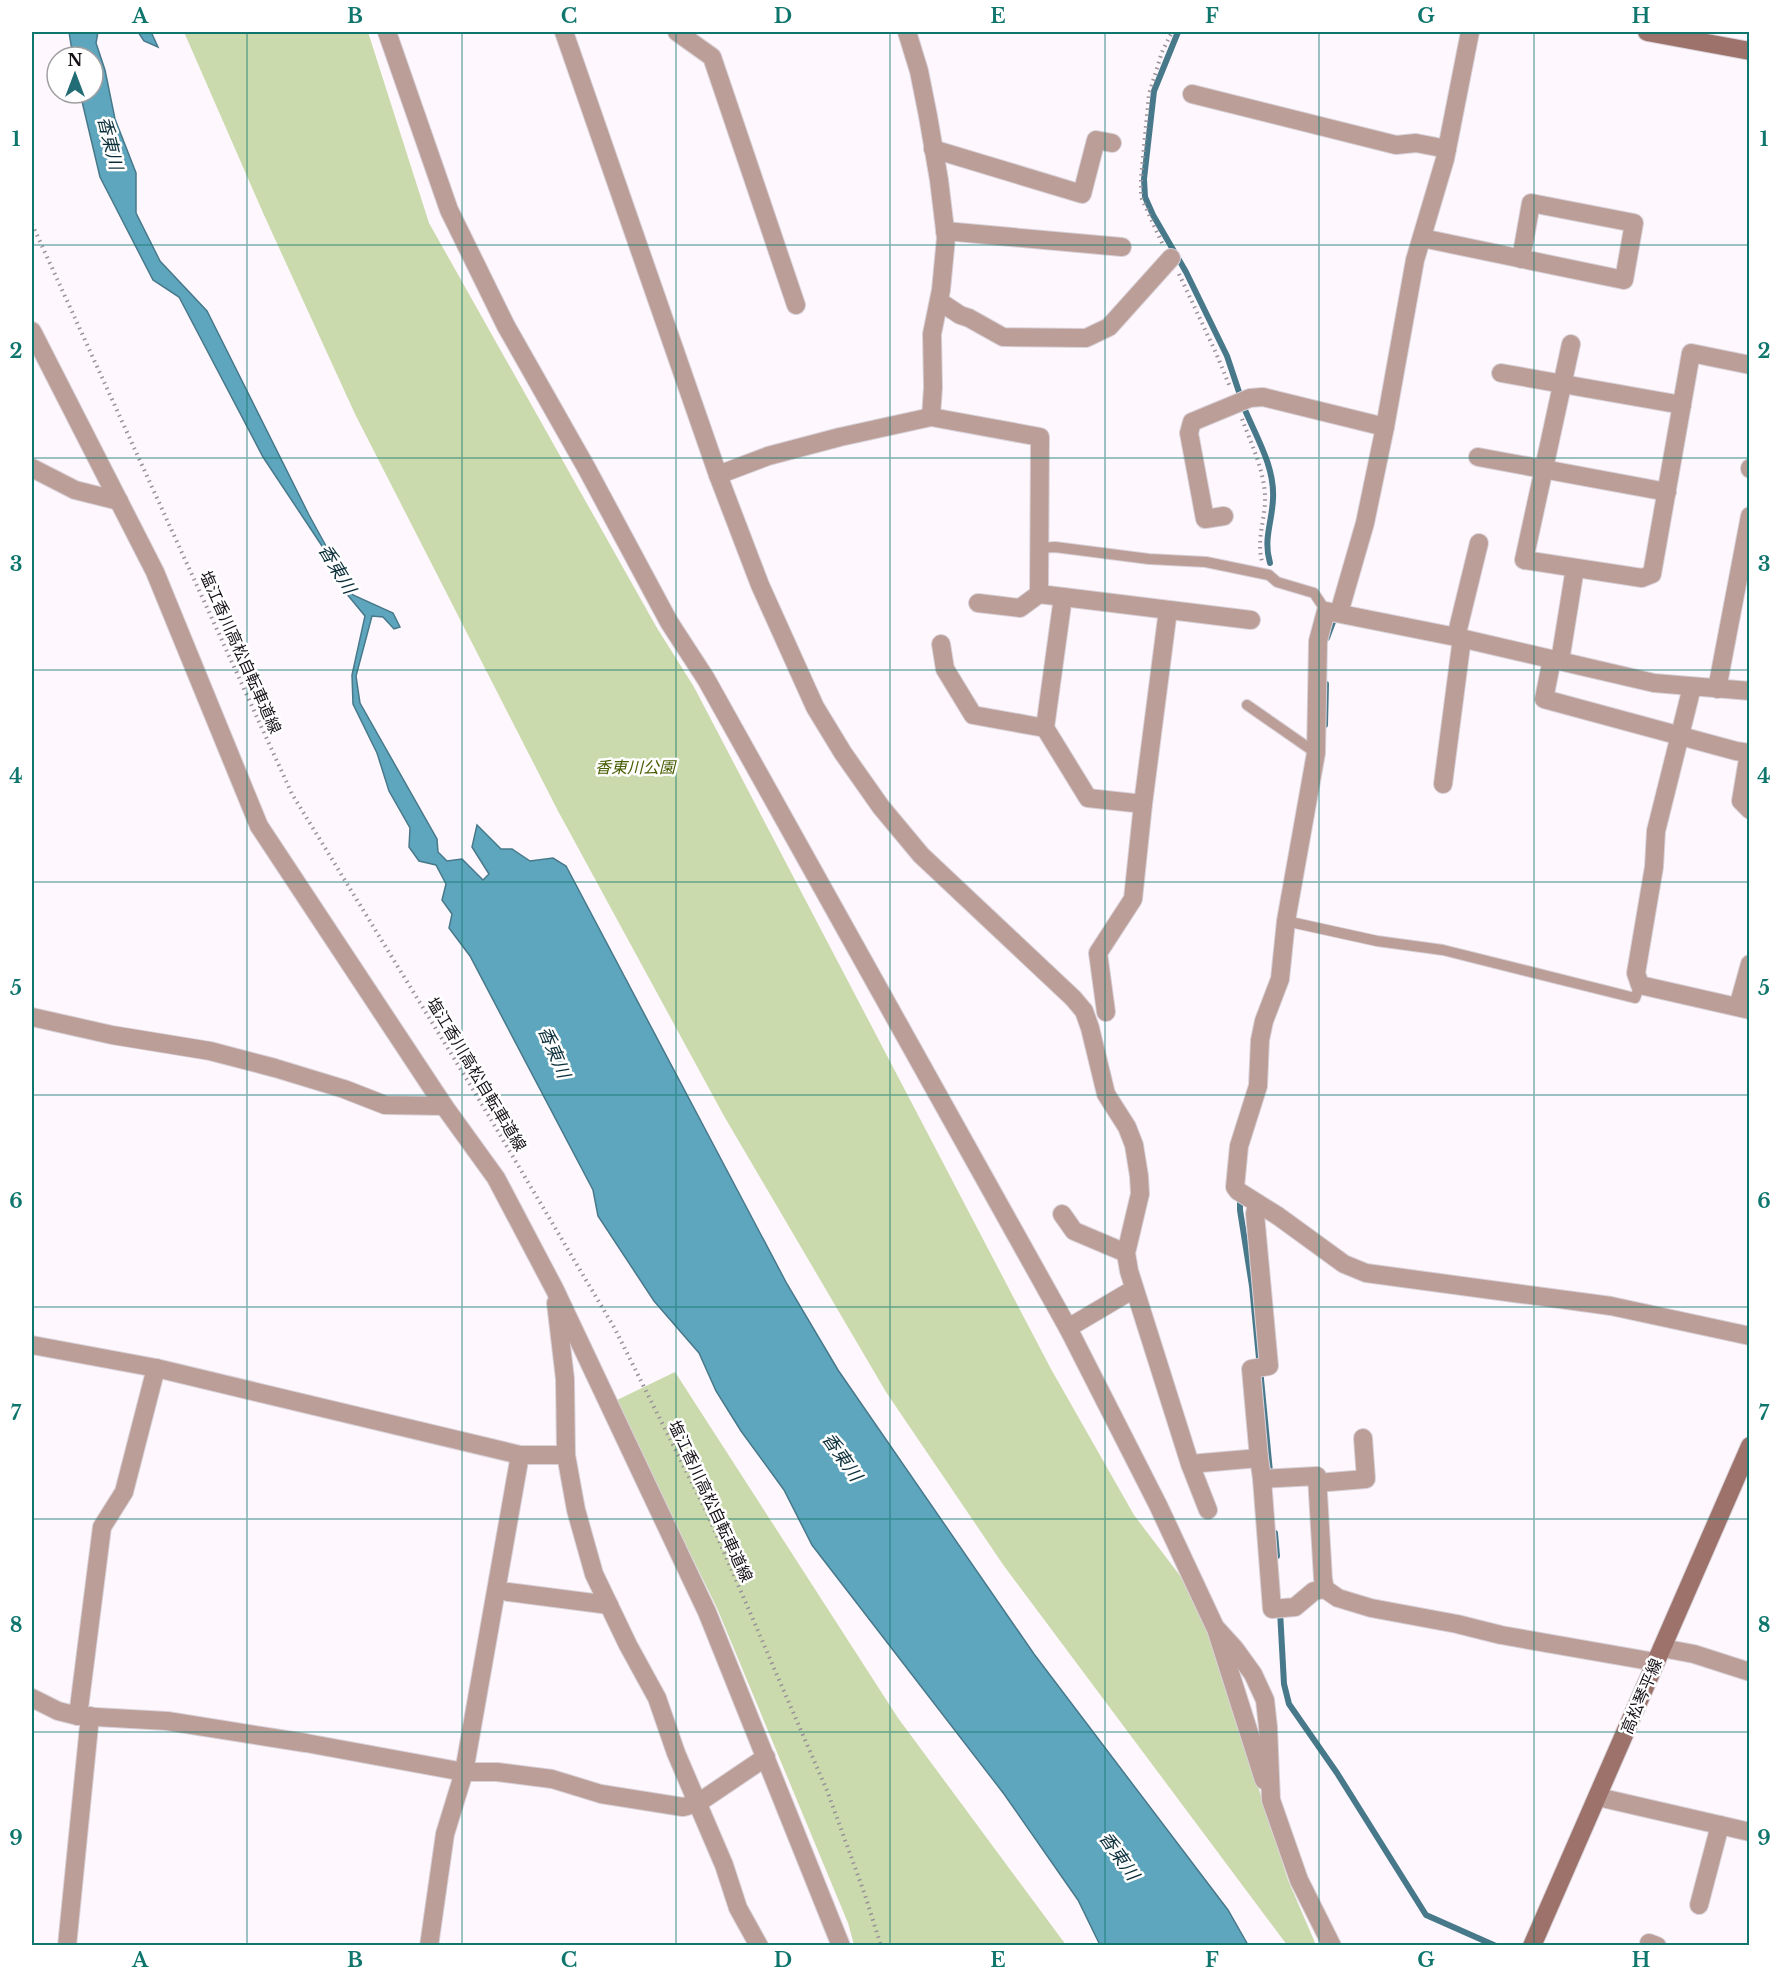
<svg xmlns="http://www.w3.org/2000/svg" width="1781" height="1977" font-family="'Libre Baskerville','Noto Sans JP',serif">
<style>
.green{fill:#cadaac}
.water{fill:#5ea6bd;stroke:#48798b;stroke-width:1.5}
.lines{fill:none;stroke-linecap:round;stroke-linejoin:round}
.stream{stroke:#48798b;stroke-width:6}
.lane-casing{stroke:#d9d2d9;stroke-width:12}
.street-casing{stroke:#d9d2d9;stroke-width:20}
.secondary-casing{stroke:#d9d2d9;stroke-width:20}
.path{stroke:#999299;stroke-width:4;stroke-dasharray:1.5 4.5;stroke-linecap:butt}
.lane{stroke:#bb9e98;stroke-width:10}
.street{stroke:#bb9e98;stroke-width:18}
.secondary{stroke:#9c726a;stroke-width:18}
.grid{fill:none;stroke:#0f766e;stroke-width:1.5;stroke-opacity:0.55}
.labels{text-anchor:middle;stroke-width:5;stroke-linejoin:round;paint-order:stroke}
.street-label{font-size:16px;fill:#150f16;stroke:#fff}
.park-label{font-size:16px;font-style:italic;fill:#485d00;stroke:#fff}
.water-label{font-size:18px;font-style:italic;fill:#0b2f3a;stroke:#fff}
.neatline{fill:none;stroke:#0f766e;stroke-width:2}
.grid-label{font-size:20px;text-anchor:middle;font-weight:bold;fill:#0f766e}
</style>
<rect width="100%" height="100%" fill="#fef7fe"/>
<g class="green">
<polygon points="184,32 368,32 429,223 657,628 694,687 1051,1369 1134,1515 1181,1577 1211,1640 1288,1880 1316,1945 1287,1945 1004,1566 886,1392 724,1116 558,811 355,414 264,215"/>
<polygon points="675,1372 898,1718 1066,1945 854,1945 848,1923 717,1608 615,1401"/>
</g>
<g class="water">
<polygon points="69,32 98,32 96,43 105,70 115,119 136,173 136,213 160,261 207,311 309,515 353,595 393,613 400,627 394,629 383,617 372,616 356,676 360,703 437,839 438,852 447,861 462,859 483,880 489,874 472,847 477,825 501,849 512,849 530,861 553,858 566,866 787,1284 838,1370 1034,1654 1228,1910 1248,1945 1100,1945 1078,1900 1004,1794 812,1545 784,1490 741,1431 716,1391 699,1353 654,1301 598,1216 593,1190 470,956 449,928 452,914 442,900 446,884 436,865 419,861 409,847 410,828 389,791 377,753 353,704 352,675 365,616 346,593 324,549 263,457 179,297 153,280 100,177 80,93 93,93 93,57 73,57"/>
<polygon points="138,32 151,32 158,47 144,41"/>
</g>
<g class="lines">
<g class="stream">
<polyline points="1178,32 1154,91 1144,179 1145,197 1153,215 1186,272 1227,356 1239,392"/>
<path d="M1245,410C1257,438 1275,468 1273,499C1272,523 1263,539 1270,563"/>
<polyline points="1327,638 1333,622"/>
<polyline points="1325,725 1326,684"/>
<polyline points="1240,1196 1240,1210 1252,1286 1270,1472"/>
<polyline points="1275,1533 1277,1556"/>
<polyline points="1280,1611 1284,1684 1289,1704 1337,1773 1426,1915 1496,1946"/>
</g>
<g class="lane-casing">
<g id="lane">
<polyline points="1039,548 1055,547 1149,559 1206,562 1269,575 1277,582 1314,593 1326,611"/>
<polyline points="1247,705 1316,753"/>
<polyline points="1286,921 1377,941 1443,950 1635,998 1640,985"/>
</g>
</g>
<g class="street-casing">
<g id="street">
<polyline points="387,32 449,210 506,326 587,469 669,622 706,679 1068,1328"/>
<polyline points="564,32 718,475 760,585 815,707 843,753 881,807 921,855 1073,998 1084,1011 1090,1028 1106,1094 1127,1127 1134,1145 1139,1176 1140,1194 1126,1253 1129,1271 1190,1464 1208,1510"/>
<polyline points="677,32 712,57 796,305"/>
<polyline points="907,32 919,71 928,116 939,180 946,238 941,290 932,334 933,388 931,417"/>
<polyline points="1192,94 1396,145 1416,143 1447,149"/>
<polyline points="933,149 1082,194 1096,140 1112,143"/>
<polyline points="945,231 1122,247"/>
<polyline points="1422,238 1624,280 1634,223 1531,203 1521,259"/>
<polyline points="939,301 960,315 969,318 1003,337 1086,338 1109,327 1171,258"/>
<polyline points="32,331 155,572 259,826 444,1106 496,1178 555,1290 707,1612 841,1946"/>
<polyline points="1571,344 1524,560 1642,578 1652,574 1691,353 1750,365"/>
<polyline points="1501,373 1682,405"/>
<polyline points="1478,457 1667,492"/>
<polyline points="32,468 75,490 119,501"/>
<polyline points="1750,468 1750,469"/>
<polyline points="718,475 768,456 840,437 931,417 1040,437 1039,594 1251,620"/>
<polyline points="1224,516 1205,519 1189,433 1192,422 1250,398 1263,397 1385,427"/>
<polyline points="1063,597 1045,728 1088,798 1143,804 1168,610"/>
<polyline points="978,603 1020,608 1039,594"/>
<polyline points="1339,613 1365,523 1385,427 1415,260 1445,159 1470,32"/>
<polyline points="1456,637 1479,543"/>
<polyline points="941,644 945,669 973,715 1045,728"/>
<polyline points="1552,659 1544,699 1736,751 1749,753 1741,801 1750,810"/>
<polyline points="1560,661 1575,568"/>
<polyline points="1692,687 1656,831 1654,867 1636,973 1640,985 1750,1010"/>
<polyline points="1717,689 1750,516"/>
<polyline points="1750,691 1654,683 1456,637 1326,611 1318,641 1316,753 1286,921 1280,979 1264,1021 1260,1040 1258,1086 1239,1146 1235,1187 1238,1191 1278,1216 1344,1264 1366,1273 1611,1306 1750,1336"/>
<polyline points="1443,784 1462,638"/>
<polyline points="1738,1007 1750,964"/>
<polyline points="1106,1012 1098,953 1133,899 1143,804"/>
<polyline points="32,1017 112,1035 210,1051 275,1068 344,1089 385,1105 444,1106"/>
<polyline points="1257,1203 1255,1214 1269,1366 1251,1369 1259,1458"/>
<polyline points="1062,1214 1074,1231 1126,1253"/>
<polyline points="1134,1289 1068,1328 1158,1505 1215,1627 1235,1649 1253,1674 1265,1700 1268,1727 1271,1800 1299,1880 1332,1946"/>
<polyline points="556,1303 565,1379 566,1455 576,1510 594,1574 628,1645 657,1698 676,1753 724,1865 738,1908 759,1946"/>
<polyline points="32,1345 156,1368 520,1455 566,1455"/>
<polyline points="1190,1464 1259,1458 1262,1479 1317,1476 1323,1579 1325,1589 1338,1598 1371,1608 1457,1624 1501,1635 1655,1662"/>
<polyline points="1262,1479 1272,1609 1295,1607 1314,1591 1325,1589"/>
<polyline points="1317,1483 1366,1479 1363,1438"/>
<polyline points="508,1592 609,1605"/>
<polyline points="1217,1632 1264,1780"/>
<polyline points="1662,1648 1694,1654 1750,1672"/>
<polyline points="32,1698 58,1711 78,1716 167,1721 306,1743 464,1772 497,1772 552,1779 601,1794 683,1807 698,1803 766,1757"/>
<polyline points="78,1716 102,1527 124,1492 156,1368"/>
<polyline points="1598,1797 1750,1832"/>
<polyline points="1699,1905 1720,1825"/>
<polyline points="1649,1943 1657,1946"/>
<polyline points="67,1946 90,1716"/>
<polyline points="429,1946 445,1834 464,1772 520,1455"/>
</g>
</g>
<g class="secondary-casing">
<g id="secondary">
<polyline points="1647,32 1750,51"/>
<polyline points="1532,1946 1750,1446"/>
</g>
</g>
<g class="path">
<polyline points="32,224 292,794 474,1091 615,1329 707,1513 828,1793 865,1895 881,1946"/>
<polyline points="1162,243 1141,197 1141,178 1149,94 1162,52 1172,32"/>
<polyline points="1179,274 1216,353 1230,387"/>
<path d="M1242,419C1251,443 1264,470 1265,496C1266,517 1256,539 1262,561"/>
</g>
<use href="#lane" class="lane"/>
<use href="#street" class="street"/>
<use href="#secondary" class="secondary"/>
</g>
<path class="grid" d="M247,32V1946M462,32V1946M676,32V1946M890,32V1946M1105,32V1946M1319,32V1946M1534,32V1946M32,245H1750M32,458H1750M32,670H1750M32,882H1750M32,1095H1750M32,1307H1750M32,1519H1750M32,1732H1750"/>
<g class="labels">
<g class="street-label">
<text transform="translate(241 652) rotate(66)" y="6">塩江香川高松自転車道線</text>
<text transform="translate(477 1074) rotate(59)" y="6">塩江香川高松自転車道線</text>
<text transform="translate(711 1501) rotate(65)" y="6">塩江香川高松自転車道線</text>
<text transform="translate(1641 1696) rotate(-67)" y="6">高松琴平線</text>
</g>
<g class="park-label">
<text x="635" y="773">香東川公園</text>
</g>
<g class="water-label">
<text transform="translate(110 143) rotate(76)" y="6">香東川</text>
<text transform="translate(337 569) rotate(59)" y="6">香東川</text>
<text transform="translate(554 1052) rotate(67)" y="6">香東川</text>
<text transform="translate(842 1457) rotate(55)" y="6">香東川</text>
<text transform="translate(1119 1856) rotate(55)" y="6">香東川</text>
</g>
</g>
<rect width="1781" height="1977" fill="none" stroke="#ffffff" stroke-width="66"/>
<g transform="translate(75 75)"><circle r="28" fill="#ffffff" stroke="#a19fa2" stroke-width="1.5"/>
<path d="M0-4.5L10 22L0 15L-10 22Z" fill="#226c75"/>
<text y="-9" font-size="16" font-weight="bold" text-anchor="middle" fill="#150f16">N</text>
</g>
<rect x="33" y="33" width="1715" height="1911" class="neatline"/>
<g class="grid-label">
<text x="140" y="23">A</text>
<text x="355" y="23">B</text>
<text x="569" y="23">C</text>
<text x="783" y="23">D</text>
<text x="998" y="23">E</text>
<text x="1212" y="23">F</text>
<text x="1426" y="23">G</text>
<text x="1641" y="23">H</text>
<text x="16" y="146">1</text>
<text x="1764" y="146">1</text>
<text x="16" y="358">2</text>
<text x="1764" y="358">2</text>
<text x="16" y="571">3</text>
<text x="1764" y="571">3</text>
<text x="16" y="783">4</text>
<text x="1764" y="783">4</text>
<text x="16" y="995">5</text>
<text x="1764" y="995">5</text>
<text x="16" y="1208">6</text>
<text x="1764" y="1208">6</text>
<text x="16" y="1420">7</text>
<text x="1764" y="1420">7</text>
<text x="16" y="1632">8</text>
<text x="1764" y="1632">8</text>
<text x="16" y="1845">9</text>
<text x="1764" y="1845">9</text>
<text x="140" y="1967">A</text>
<text x="355" y="1967">B</text>
<text x="569" y="1967">C</text>
<text x="783" y="1967">D</text>
<text x="998" y="1967">E</text>
<text x="1212" y="1967">F</text>
<text x="1426" y="1967">G</text>
<text x="1641" y="1967">H</text>
</g>
</svg>
